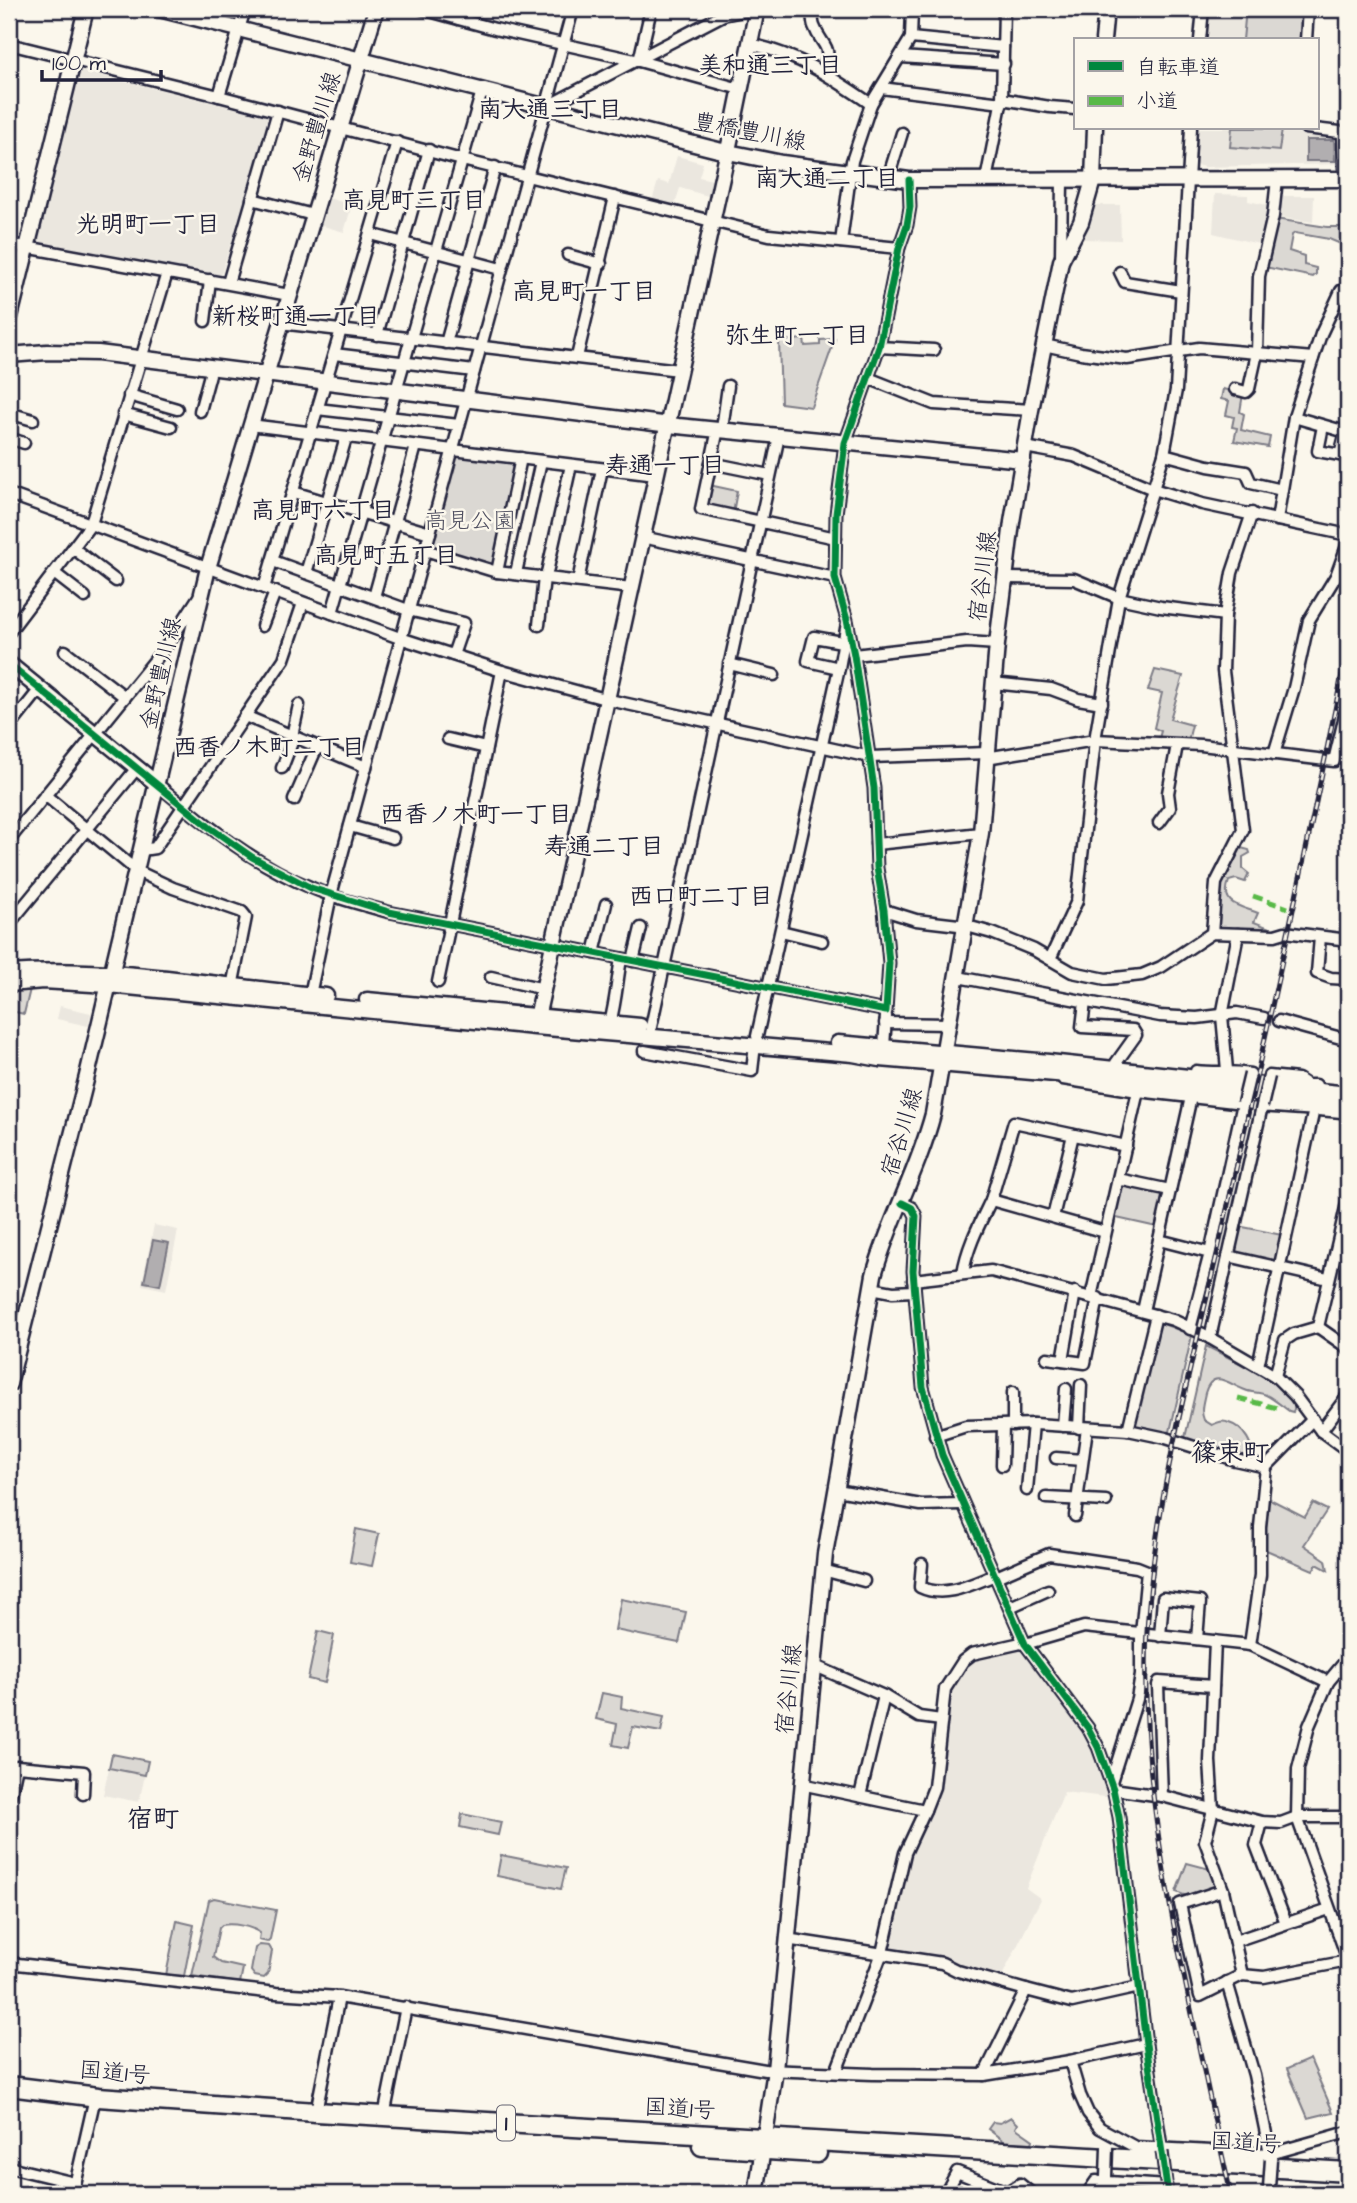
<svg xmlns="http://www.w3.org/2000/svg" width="1357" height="2203" font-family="'Architects Daughter','Klee One',sans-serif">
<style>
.built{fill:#ebe7df}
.green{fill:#dbd8d3;stroke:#7e7d87;stroke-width:2}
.water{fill:#b1aeb0;stroke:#787681;stroke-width:2}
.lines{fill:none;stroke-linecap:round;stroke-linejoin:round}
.street-casing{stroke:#22223b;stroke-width:15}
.secondary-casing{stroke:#22223b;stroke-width:19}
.highway-casing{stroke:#22223b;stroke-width:23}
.street{stroke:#fbf7ec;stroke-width:10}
.secondary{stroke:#fbf7ec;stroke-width:14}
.highway{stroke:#fbf7ec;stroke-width:18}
.rail-casing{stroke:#22223b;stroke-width:5}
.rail{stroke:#fbf7ec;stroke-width:2.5;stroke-dasharray:8;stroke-linecap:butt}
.street-bridge-casing{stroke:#22223b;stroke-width:15;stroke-linecap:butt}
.street-bridge{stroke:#fbf7ec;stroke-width:10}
.quiet{stroke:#58b947;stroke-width:5;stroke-dasharray:10 5;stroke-linecap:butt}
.cycleway-casing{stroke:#fbf7ec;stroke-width:11}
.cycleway{stroke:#00873e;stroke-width:7}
.labels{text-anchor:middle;stroke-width:5;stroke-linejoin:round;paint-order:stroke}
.shield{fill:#fbf7ec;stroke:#636270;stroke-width:2}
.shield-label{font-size:21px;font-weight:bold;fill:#22223b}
.street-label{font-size:23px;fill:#22223b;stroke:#fbf7ec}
.park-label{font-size:23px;fill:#505061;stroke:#fbf7ec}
.neighbourhood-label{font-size:24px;font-weight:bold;fill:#22223b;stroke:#fbf7ec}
.quarter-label{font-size:26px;font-weight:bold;fill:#22223b;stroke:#fbf7ec}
</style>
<rect width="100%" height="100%" fill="#fbf7ec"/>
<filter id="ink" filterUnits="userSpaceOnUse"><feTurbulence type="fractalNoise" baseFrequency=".0143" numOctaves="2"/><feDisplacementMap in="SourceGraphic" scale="14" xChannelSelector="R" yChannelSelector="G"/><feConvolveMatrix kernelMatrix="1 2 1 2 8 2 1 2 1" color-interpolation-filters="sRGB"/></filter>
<g filter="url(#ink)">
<g class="built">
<polygon points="1206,9 1306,9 1304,40 1203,40"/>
<polygon points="79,70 270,117 221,275 37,242"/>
<polygon points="1194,128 1300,128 1300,130 1338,136 1340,164 1205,167 1191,164"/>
<polygon points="677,156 703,163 699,177 712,180 708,196 680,188 674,207 652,201 658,181 669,184"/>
<polygon points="1215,194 1248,195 1248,201 1272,206 1263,245 1213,233"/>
<polygon points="1278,196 1314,196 1313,222 1275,217"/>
<polygon points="328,198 352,205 344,232 320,225"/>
<polygon points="1094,205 1120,205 1121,240 1082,239"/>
<polygon points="60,1006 91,1013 88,1026 57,1019"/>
<polygon points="154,1225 178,1230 166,1290 142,1285"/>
<polygon points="1023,1647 1087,1730 1113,1798 1064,1792 1026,1888 1041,1899 1000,1980 886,1948 907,1853 936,1792 947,1690 973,1656"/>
<polygon points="109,1768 145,1775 139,1802 103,1795"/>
</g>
<g class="green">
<polygon points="1246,9 1304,9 1302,40 1243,40"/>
<polygon points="1232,128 1296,128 1282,129 1279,151 1230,147"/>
<polygon points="1275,219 1327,227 1348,227 1347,244 1343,245 1329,239 1295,233 1292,235 1289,251 1304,256 1304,265 1316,268 1316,274 1313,277 1265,267"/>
<polygon points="804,339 805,346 820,345 820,340 835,339 811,407 781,403 779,341"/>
<polygon points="1223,389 1243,394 1240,412 1244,414 1241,430 1270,437 1268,447 1234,441 1237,428 1232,427 1234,417 1226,415 1229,401 1221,399"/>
<polygon points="458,455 515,460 517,463 494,564 491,565 431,549 455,456"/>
<polygon points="709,485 737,491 733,513 704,507"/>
<polygon points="1155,670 1183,676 1170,719 1192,725 1188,741 1159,738 1161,731 1154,728 1162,693 1148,690"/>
<path d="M1241,848L1249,850L1250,853L1243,857V869L1249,874L1245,882L1236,879L1229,881C1220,905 1240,906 1258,913L1254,922L1280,932L1216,929L1219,883L1238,849Z"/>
<polygon points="30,989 24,1014 11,1011 12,1005 9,1003 9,990"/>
<polygon points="1120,1183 1165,1193 1157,1227 1112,1217"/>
<polygon points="1238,1226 1282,1235 1276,1263 1232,1253"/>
<polygon points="1158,1322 1192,1335 1169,1436 1134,1428"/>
<path d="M1206,1346L1275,1381L1295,1406L1293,1412L1289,1411C1282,1406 1274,1399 1266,1395C1260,1392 1251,1393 1245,1390C1230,1385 1213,1367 1205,1393C1203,1403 1200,1410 1204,1420L1212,1425C1218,1422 1223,1420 1229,1423C1243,1427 1257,1447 1249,1460L1184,1442Z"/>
<polygon points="1268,1498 1305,1517 1313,1503 1327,1510 1304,1545 1326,1560 1328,1570 1317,1564 1313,1570 1264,1549"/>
<polygon points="356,1529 379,1534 372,1566 350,1562"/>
<polygon points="621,1599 686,1612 679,1643 615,1630"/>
<polygon points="318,1631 334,1635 325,1683 308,1679"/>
<polygon points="602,1693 622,1697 621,1708 664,1717 661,1732 633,1727 628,1748 613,1745 617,1724 596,1719"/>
<polygon points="112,1754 148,1761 145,1775 109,1768"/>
<polygon points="462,1814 501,1822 498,1835 460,1827"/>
<polygon points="501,1855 566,1868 561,1889 497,1876"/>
<polygon points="1187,1863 1210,1869 1216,1886 1215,1889 1189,1897 1176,1892"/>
<path d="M214,1898L276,1910L270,1939L267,1942L259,1940L260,1933C251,1926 233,1923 222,1925L219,1928L213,1957L221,1963L243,1968L240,1983L192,1976L209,1900Z"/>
<polygon points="177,1921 194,1925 184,1976 166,1975"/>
<polygon points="260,1945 269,1946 272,1951 268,1974 264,1978 255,1976 251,1971 255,1948"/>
<polygon points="1310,2059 1333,2112 1308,2118 1287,2069"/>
<polygon points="1011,2117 1018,2124 1016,2128 1033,2140 1032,2143 1005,2142 988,2129 993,2122 1000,2123"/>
</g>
<g class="water">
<polygon points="1306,140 1334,140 1335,161 1306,161"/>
<polygon points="153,1240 169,1243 160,1285 144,1282"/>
</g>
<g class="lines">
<g class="street-casing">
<g id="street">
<polyline points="422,9 495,29 639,61 740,89"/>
<path d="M812,9C813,14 812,21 814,26C822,48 834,44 823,72"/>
<polyline points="459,19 462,9"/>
<polyline points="911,38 1003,47"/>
<polyline points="1200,40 1203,9"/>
<polyline points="1306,40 1308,9"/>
<polyline points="9,44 219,96 462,160 769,235 899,248"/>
<path d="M750,44C799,55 830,76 871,104"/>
<polyline points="901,57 1004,64"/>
<polyline points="639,61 651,9"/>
<polyline points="881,88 1002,103"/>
<polyline points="219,96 245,9"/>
<polyline points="1002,99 1050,107 1075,109"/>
<polyline points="546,107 723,15 753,9"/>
<polyline points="1306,128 1348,133"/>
<polyline points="1343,133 1344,168"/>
<polyline points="888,178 902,133"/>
<polyline points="986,180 1002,99 1004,9"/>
<polyline points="252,199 313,215"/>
<polyline points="370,234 501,269"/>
<polyline points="841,242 852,161 871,104 911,38 912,9"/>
<polyline points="9,244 289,295"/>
<polyline points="568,255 601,264"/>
<polyline points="1061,257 1062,180"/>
<polyline points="1120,272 1125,282 1181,291"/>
<polyline points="228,283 278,111"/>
<polyline points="205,321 210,280"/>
<polyline points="280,323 679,370"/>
<polyline points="377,335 429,150"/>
<polyline points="446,343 495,167"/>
<polyline points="1044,345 1081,353 1127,359 1199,348 1313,358"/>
<polyline points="879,347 934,350"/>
<polyline points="334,354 474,371"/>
<polyline points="577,357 615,197"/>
<polyline points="868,378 934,404 1031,410"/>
<polyline points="1235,389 1246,392 1249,389 1257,353 1259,276 1273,216 1277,179"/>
<polyline points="129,395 177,409"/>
<polyline points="317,409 459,425"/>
<polyline points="200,411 212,367"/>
<polyline points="9,413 33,420"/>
<polyline points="123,414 171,427"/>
<polyline points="1294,417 1346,432 1340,455 1348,457"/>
<polyline points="250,425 656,475"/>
<polyline points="1323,426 1318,451 1340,455"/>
<polyline points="718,429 701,509 836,538"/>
<polyline points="722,429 728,386"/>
<polyline points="9,438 24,443"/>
<polyline points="1025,447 1074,456 1153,489 1202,504 1348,535"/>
<polyline points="1164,454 1208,466 1246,472 1251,483 1282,490"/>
<polyline points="711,463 770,475"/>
<polyline points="293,492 430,533"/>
<polyline points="9,494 397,637 502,671 609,700 870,757 987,753"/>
<polyline points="1277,520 1294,417 1321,334 1341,291 1348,292"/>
<polyline points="642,537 835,578"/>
<polyline points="73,548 116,581"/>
<polyline points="425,550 497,572 631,588"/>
<polyline points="273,561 408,610 464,623 453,655"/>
<polyline points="497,572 521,458"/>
<polyline points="54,573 85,597"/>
<polyline points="306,573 346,438"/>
<polyline points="516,573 541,461"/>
<polyline points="546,577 571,465"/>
<polyline points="1005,578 1074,579 1119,598 1161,607 1225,615"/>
<polyline points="578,581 602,469"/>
<polyline points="264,588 397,142"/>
<polyline points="374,597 416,446"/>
<polyline points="332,613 482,91"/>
<polyline points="539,625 544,577"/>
<polyline points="262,626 275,592"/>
<polyline points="9,632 91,524 167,273"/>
<polyline points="65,651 125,697"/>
<polyline points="854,655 967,642 997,644"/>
<polyline points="729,664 774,675"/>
<polyline points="839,668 808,661 814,637 842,642"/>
<polyline points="993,683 1051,689 1078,699 1102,703"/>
<polyline points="245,716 366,767"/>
<polyline points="9,728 40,689"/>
<polyline points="292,736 299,705"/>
<polyline points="448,739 486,748"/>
<polyline points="1274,754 1294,688 1309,620 1336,576 1348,543"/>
<polyline points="986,758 1095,740 1201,745 1334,761 1348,703"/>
<polyline points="282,768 294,737"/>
<path d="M157,784C205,825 254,864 312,888C337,899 363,905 389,912L886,1011L889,963L884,910L877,868L874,788L854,655L847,620L835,578L836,514L845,443L879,347L899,248L907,225L910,207L909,180"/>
<polyline points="45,795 137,871 173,888 242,912 246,917 232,987"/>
<polyline points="294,800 317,747"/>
<polyline points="1159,823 1170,808 1168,793 1177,745"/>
<polyline points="350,826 393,838"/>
<polyline points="9,840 168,644 198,598"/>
<polyline points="876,844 981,833"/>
<polyline points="142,850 155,848 284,659 303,603"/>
<polyline points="884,910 916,920 967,926 992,933 1034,950 1072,972 1106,979 1142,975 1161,967 1212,933 1275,935 1285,932 1348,940"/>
<polyline points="9,924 137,768"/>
<polyline points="781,931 822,941"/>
<polyline points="1212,933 1216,883 1243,830 1223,671 1225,615 1232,573 1252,513"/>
<polyline points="1320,937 1317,973 1331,978 1348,979"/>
<polyline points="594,953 606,904"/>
<polyline points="1050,959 1077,901 1095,740 1119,598 1164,454 1176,390 1191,128"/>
<polyline points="633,961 641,928"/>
<polyline points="491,977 544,989"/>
<polyline points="958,977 1160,1016 1197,1018 1237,1013 1264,1018"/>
<polyline points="438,982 502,671"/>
<polyline points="310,995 331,895 573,9"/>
<polyline points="1085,1002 1082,1027 1133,1030 1136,1035 1116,1063"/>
<polyline points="1279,1021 1348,1040"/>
<path d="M610,1023C616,1001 617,981 621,959"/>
<polyline points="885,1023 949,1024"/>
<polyline points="651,1027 779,436"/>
<polyline points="757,1036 839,668 847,623"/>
<polyline points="884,1047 886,1016"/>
<polyline points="644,1051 752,1071 755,1045"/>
<polyline points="1227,1070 1222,1016 1238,934"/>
<path d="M1196,1071C1215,1073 1231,1071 1250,1074"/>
<polyline points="1269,1076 1298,1079 1307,1085 1316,1085"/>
<polyline points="1063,1079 1138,1091 1243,1103 1210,1253"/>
<polyline points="1118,1179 1170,1190"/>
<polyline points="902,1203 912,1208 916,1216 913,1271 923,1387 942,1455 1025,1644 1088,1728 1098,1747 1113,1789 1119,1817 1146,2044 1162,2151"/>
<polyline points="1053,1217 1073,1135"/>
<polyline points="1105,1232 991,1200 1014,1122 1126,1146"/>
<polyline points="1159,1240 1210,1253 1190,1329"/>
<polyline points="1228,1256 1328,1279"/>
<path d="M963,1273C967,1247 980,1223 991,1200"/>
<polyline points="913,1280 991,1271 1173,1320 1203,1334 1275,1376 1295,1396 1321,1431 1348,1451"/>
<polyline points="871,1288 893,1292 914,1291"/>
<polyline points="1091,1297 1138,1091"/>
<polyline points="1143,1311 1191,1097"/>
<polyline points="1318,1327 1348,1199"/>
<polyline points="1318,1327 1348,1348"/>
<path d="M1210,1338L1262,1106C1291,1109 1319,1109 1348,1113"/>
<polyline points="1047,1358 1085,1363 1098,1298"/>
<polyline points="1063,1360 1075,1292"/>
<polyline points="1258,1366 1314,1109"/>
<polyline points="1275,1376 1285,1340 1294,1334 1318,1327"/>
<polyline points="1013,1425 1013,1392"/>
<polyline points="1063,1426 1066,1389"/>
<polyline points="1079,1428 1081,1385"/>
<polyline points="1128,1430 1156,1315"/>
<polyline points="1321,1431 1348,1395"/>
<polyline points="935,1436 966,1426 1035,1424 1128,1430 1166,1438 1235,1460 1266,1467"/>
<polyline points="1056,1458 1082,1460"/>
<polyline points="1002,1465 1003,1426"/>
<polyline points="837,1490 921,1505 962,1504"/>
<polyline points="1027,1490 1033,1424"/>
<polyline points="1046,1498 1106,1501"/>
<polyline points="1075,1516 1087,1428"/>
<path d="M922,1564L920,1587C945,1599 972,1584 995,1575"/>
<polyline points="823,1570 864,1581"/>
<polyline points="996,1577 1049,1554 1137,1567 1147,1571 1141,1634 1141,1675 1137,1699 1111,1782"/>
<polyline points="1010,1607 1048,1590"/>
<polyline points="1160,1636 1163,1598 1200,1602 1197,1639"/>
<polyline points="1215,1641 1210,1761 1213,1810 1205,1841 1223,1890 1242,1975"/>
<polyline points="1250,1645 1260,1575 1260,1527 1266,1467 1313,1419"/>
<polyline points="1348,1658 1328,1682 1309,1726 1298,1769 1297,1817 1348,1960"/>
<polyline points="813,1665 884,1696 919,1717 941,1720"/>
<polyline points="801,1784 925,1810 905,1853 882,1953 836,2072"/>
<polyline points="1113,1789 1162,1796 1262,1822 1281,1823 1297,1817 1348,1817"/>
<polyline points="9,1794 11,1794 17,1766 84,1772 83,1794"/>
<polyline points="860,1796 884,1696"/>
<polyline points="1162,1796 1158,1685 1159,1682 1213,1686"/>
<polyline points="925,1810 934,1787 945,1689 963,1661 972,1654 1021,1643 1025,1644 1084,1627 1250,1645 1328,1682"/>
<polyline points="1262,1822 1256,1845 1286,1923"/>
<polyline points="1223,1890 1180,1904 1200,1996 1242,1975 1264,1977 1348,1961"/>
<polyline points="786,1939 942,1963 958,1971 1026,1990 984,2075 1070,2061 1080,2095 1088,2113 1100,2128 1135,2147 1270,2154 1348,2132"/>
<polyline points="1235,1941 1329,1909"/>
<polyline points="9,1963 276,1993 339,1997 765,2070 873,2074 984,2075"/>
<polyline points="1227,1982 1254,2075 1271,2158"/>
<polyline points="1026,1990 1072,2002 1139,1987"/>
<polyline points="1070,2061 1146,2044"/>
<polyline points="316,2112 339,1997"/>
<polyline points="384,2116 406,2007"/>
<polyline points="9,2167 75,2183"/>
<polyline points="1269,2188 1272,2193 1290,2194"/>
<polyline points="73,2194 93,2106"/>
<polyline points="945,2194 957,2172 1007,2192 1020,2184 1032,2194"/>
<polyline points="1087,2194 1096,2181 1166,2186"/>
</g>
</g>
<g class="secondary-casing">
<g id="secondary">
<polyline points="159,9 718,150 782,163 909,180 1348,179"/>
<polyline points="1103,40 1106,9"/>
<polyline points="9,321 86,9"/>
<polyline points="9,355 47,352 98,353 678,426 1023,460"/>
<polyline points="9,664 157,784"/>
<path d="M9,973C113,965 222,987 326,996"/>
<polyline points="9,984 43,981 108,985 535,1027 853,1054 880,1059 1126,1080 1348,1104"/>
<polyline points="367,1000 640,1026"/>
<polyline points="536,1022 730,141 757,9"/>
<polyline points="838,1043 1049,1062 1348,1094"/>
<polyline points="9,1384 87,1076 208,568 376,9"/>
<path d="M756,2194L775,2070L825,1554L874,1275C889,1220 918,1171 933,1114L981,833L997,644L1012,522L1031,410L1061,261L1081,222L1093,180L1095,128"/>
</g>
</g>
<g class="highway-casing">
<g id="highway">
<polyline points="9,2086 98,2097 316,2112 1348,2172"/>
<polyline points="702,2146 817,2153"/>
</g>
</g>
<use href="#street" class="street"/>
<use href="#secondary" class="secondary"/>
<use href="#highway" class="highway"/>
<g class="rail-casing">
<path id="rail" d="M1231,2194C1216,2130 1203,2065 1189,2000C1165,1886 1143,1772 1146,1655C1150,1515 1189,1377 1220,1241C1264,1042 1309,844 1348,644"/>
</g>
<use href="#rail" class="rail"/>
<g class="street-bridge-casing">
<g id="street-bridge">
<polyline points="1243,1103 1250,1074"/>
<polyline points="1262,1106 1269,1076"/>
<polyline points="1162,2151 1166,2183"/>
<polyline points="1106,2177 1107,2147"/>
<polyline points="1269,2188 1271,2159"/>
</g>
</g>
<use href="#street-bridge" class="street-bridge"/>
<g class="quiet">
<polyline points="1253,896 1288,908"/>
<polyline points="1238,1398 1281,1409"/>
</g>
<g class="cycleway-casing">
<g id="cycleway">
<polyline points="9,664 209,827 252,857 311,888 389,912 886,1011 889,963 884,910 877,868 874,788 854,655 847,620 835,578 836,514 845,443 879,347 899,248 907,225 910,207 909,180"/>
<polyline points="902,1203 912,1208 916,1216 913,1271 923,1387 942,1455 1025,1644 1088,1728 1098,1747 1113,1789 1119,1817 1146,2044 1168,2194"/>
</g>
</g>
<use href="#cycleway" class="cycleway"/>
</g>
</g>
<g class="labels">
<rect class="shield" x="497" y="2105.5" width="18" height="35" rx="5"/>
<g class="shield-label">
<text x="506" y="2130">1</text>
</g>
<g class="street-label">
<text transform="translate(316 127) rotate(-73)" y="8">金野豊川線</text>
<text transform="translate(750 131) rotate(11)" y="8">豊橋豊川線</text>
<text transform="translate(982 576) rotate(-83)" y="8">宿谷川線</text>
<text transform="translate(160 673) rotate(-77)" y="8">金野豊川線</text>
<text transform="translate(901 1132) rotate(-73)" y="8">宿谷川線</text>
<text transform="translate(788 1689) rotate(-84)" y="8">宿谷川線</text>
<text transform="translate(115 2072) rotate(5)" y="8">国道1号</text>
<text transform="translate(680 2108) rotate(3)" y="8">国道1号</text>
<text transform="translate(1246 2142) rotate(3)" y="8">国道1号</text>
</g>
<g class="park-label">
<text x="470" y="528">高見公園</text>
</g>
<g class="neighbourhood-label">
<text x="770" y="73">美和通三丁目</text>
<text x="550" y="117">南大通三丁目</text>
<text x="827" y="186">南大通二丁目</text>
<text x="414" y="208">高見町三丁目</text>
<text x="148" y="232">光明町一丁目</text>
<text x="584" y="299">高見町一丁目</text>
<text x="296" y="324">新桜町通一丁目</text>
<text x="797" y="343">弥生町一丁目</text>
<text x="665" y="473">寿通一丁目</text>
<text x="323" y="518">高見町六丁目</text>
<text x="386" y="563">高見町五丁目</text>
<text x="269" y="755">西香ノ木町二丁目</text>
<text x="476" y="822">西香ノ木町一丁目</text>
<text x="604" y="854">寿通二丁目</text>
<text x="701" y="904">西口町二丁目</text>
</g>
<g class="quarter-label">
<text x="1230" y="1461">篠束町</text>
<text x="153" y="1827">宿町</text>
</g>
</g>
<rect width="1357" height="2203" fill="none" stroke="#fbf7ec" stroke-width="35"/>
<rect x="18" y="18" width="1322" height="2168" fill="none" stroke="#22223b" stroke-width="2.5" filter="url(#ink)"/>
<rect x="1074" y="38" width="245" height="91" fill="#fbf7ec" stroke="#a4a2a5" stroke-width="2"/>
<rect x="1088" y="61" width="35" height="10" fill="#00873e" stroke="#a4a2a5" stroke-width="2"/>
<text x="1136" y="74" font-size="21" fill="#22223b">自転車道</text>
<rect x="1088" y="96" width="35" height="10" fill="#58b947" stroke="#a4a2a5" stroke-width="2"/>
<text x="1136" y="108" font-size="21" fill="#22223b">小道</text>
<path d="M42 70v10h119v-10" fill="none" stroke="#22223b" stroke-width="3.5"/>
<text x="52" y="70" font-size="21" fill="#22223b" stroke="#fbf7ec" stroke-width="5" paint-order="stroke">100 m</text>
</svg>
